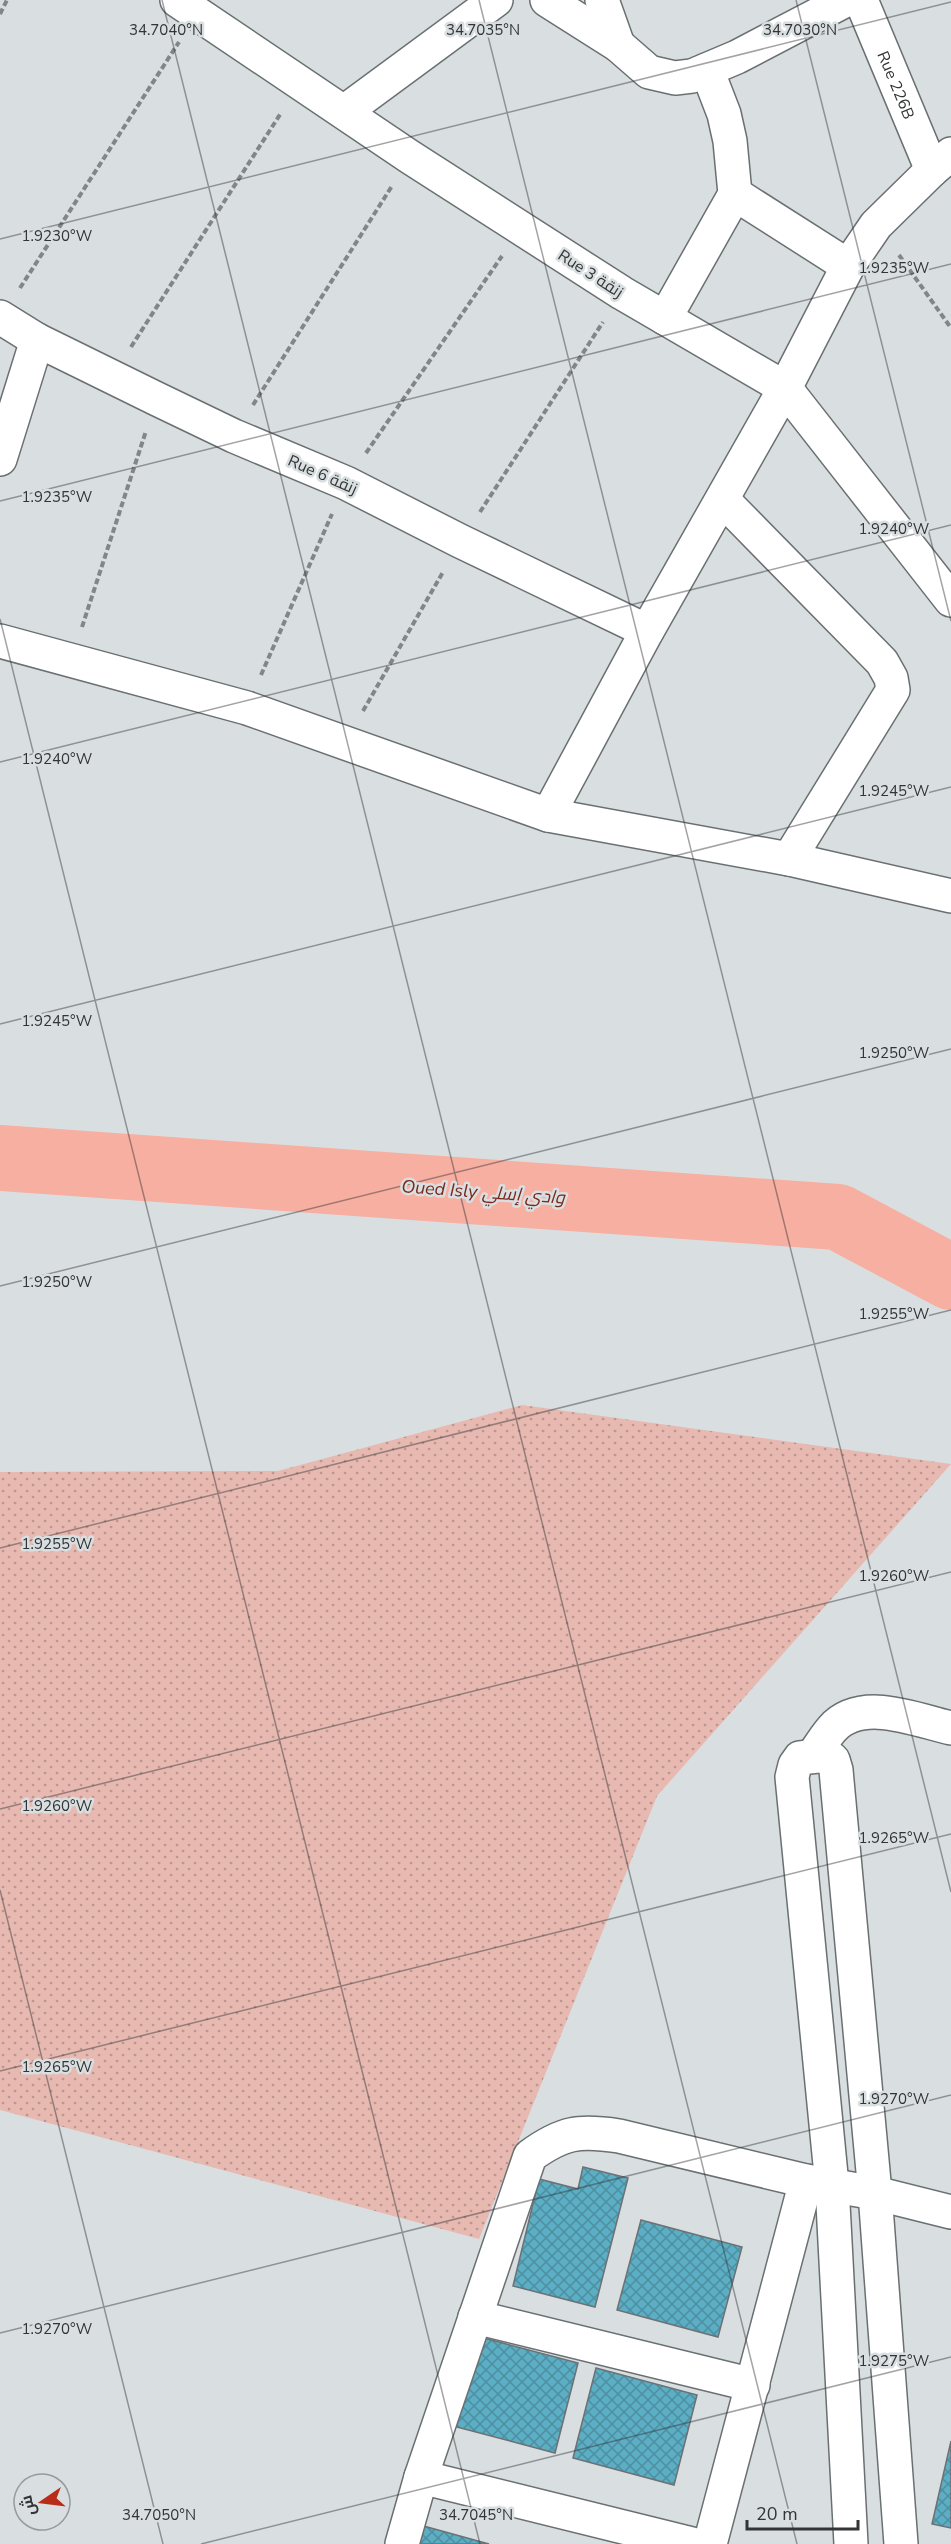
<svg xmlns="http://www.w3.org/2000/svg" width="951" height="2544" font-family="'Nunito Sans',Cairo,sans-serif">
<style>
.grass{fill:url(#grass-dots)}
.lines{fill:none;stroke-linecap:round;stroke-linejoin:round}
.river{stroke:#f7afa2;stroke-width:66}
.building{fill:url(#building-cross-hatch);stroke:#6c7173;stroke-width:1.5}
.minor-casing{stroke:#6a7072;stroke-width:36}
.path{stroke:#828687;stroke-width:4;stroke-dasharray:6 3;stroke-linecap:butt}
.minor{stroke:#fff;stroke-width:33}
.ticks{fill:none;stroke:#323435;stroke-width:1.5;stroke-opacity:0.45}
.labels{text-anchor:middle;stroke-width:5;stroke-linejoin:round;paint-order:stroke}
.street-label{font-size:16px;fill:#323435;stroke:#d9dfe1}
.water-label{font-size:18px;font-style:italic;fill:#79281c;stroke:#d9dfe1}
.ticks-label{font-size:15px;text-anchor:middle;fill:#323435;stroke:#d9dfe1;stroke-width:5;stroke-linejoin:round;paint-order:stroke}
</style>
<defs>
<pattern id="grass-dots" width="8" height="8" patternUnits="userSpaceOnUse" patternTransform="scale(1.5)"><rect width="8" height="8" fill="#e7b9b1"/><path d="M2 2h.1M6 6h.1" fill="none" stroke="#bc9791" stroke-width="1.8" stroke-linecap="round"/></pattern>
<pattern id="building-cross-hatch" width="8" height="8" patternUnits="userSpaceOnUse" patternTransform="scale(1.5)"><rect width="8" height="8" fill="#5caec4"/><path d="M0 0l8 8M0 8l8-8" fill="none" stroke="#4d8ea0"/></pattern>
</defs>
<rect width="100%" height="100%" fill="#d9dfe1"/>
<polygon class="grass" points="522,1405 951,1464 657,1796 479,2239 0,2110 0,1472 278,1471"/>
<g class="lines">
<polyline class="river" points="0,1158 838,1217 951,1277"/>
</g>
<g class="building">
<polygon points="583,2167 628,2178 595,2307 513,2286 539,2179 578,2189"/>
<polygon points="641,2220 742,2247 718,2337 617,2310"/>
<polygon points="476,2336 578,2363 555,2453 453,2426"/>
<polygon points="596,2368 697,2395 674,2485 573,2458"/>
<polygon points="951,2441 951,2528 932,2524"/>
<polygon points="420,2525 489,2544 415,2544"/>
</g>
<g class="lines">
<g class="minor-casing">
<g id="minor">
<polyline points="177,0 410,157 622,293 785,388 951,600"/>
<polyline points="547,0 618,45 649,72 675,78 692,76 737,57 846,0"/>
<polyline points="602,0 618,45"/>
<path id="s1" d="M861,0L932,170"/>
<polyline points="344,112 496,0"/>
<polyline points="735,194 848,266"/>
<polyline points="0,317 37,340 157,399 234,436 346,483 460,541 647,631"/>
<polyline points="665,318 735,194 730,141 724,114 707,70"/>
<polyline points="0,459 37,340"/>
<polyline points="723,500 882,662 891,678 893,690 789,859"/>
<polyline points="0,641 247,708 548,815 789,859 951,896"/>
<polyline points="548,815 647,631 785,388 848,266 876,225 932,170 951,154"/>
<path d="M813,1756C819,1747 825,1737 832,1729C861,1696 916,1720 951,1728"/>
<polyline points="475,2317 753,2385"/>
<polyline points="421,2477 692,2544"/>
<path d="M402,2544L421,2477L530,2156C563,2132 579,2130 619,2136L806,2181L875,2193L951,2212"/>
<polyline points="710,2544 806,2181"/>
<polyline points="851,2544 832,2185 792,1777 795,1765 800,1758 827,1755 833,1760 836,1770 875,2193 901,2544"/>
</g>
</g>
<g class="path">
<polyline points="0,14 7,0"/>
<polyline points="899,255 951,328"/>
<polyline points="20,288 179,42"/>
<polyline points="131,347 281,113"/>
<polyline points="253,405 392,186"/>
<polyline points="366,453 502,256"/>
<polyline points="480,512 603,322"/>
<polyline points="82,627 146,431"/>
<polyline points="261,675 332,514"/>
<polyline points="363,711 443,572"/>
</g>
<use href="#minor" class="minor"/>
</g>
<path class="ticks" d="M162,0L797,2544M479,0L951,1892M796,0L951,621M0,239L951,2M0,501L951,264M0,619L480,2544M0,762L951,525M0,1024L951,787M0,1286L951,1049M0,1548L951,1310M0,1809L951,1572M0,1890L163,2544M0,2071L951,1834M0,2333L951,2095M201,2544L951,2357"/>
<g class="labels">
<g class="street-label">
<text dy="6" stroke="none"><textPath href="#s1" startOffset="92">Rue 226B</textPath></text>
<text transform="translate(591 273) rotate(33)" y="6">Rue 3 زنقة</text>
<text transform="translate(323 474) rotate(24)" y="6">Rue 6 زنقة</text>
</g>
<g class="water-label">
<text transform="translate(483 1192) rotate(4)" y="6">Oued Isly وادي إسلي</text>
</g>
</g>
<g class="ticks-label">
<text x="483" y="35">34.7035°N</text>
<text x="166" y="35">34.7040°N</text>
<text x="800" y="35">34.7030°N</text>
<text x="57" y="241">1.9230°W</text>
<text x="894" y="273">1.9235°W</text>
<text x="57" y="502">1.9235°W</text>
<text x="894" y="534">1.9240°W</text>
<text x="57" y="764">1.9240°W</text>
<text x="894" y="796">1.9245°W</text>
<text x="57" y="1026">1.9245°W</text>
<text x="894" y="1058">1.9250°W</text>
<text x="57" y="1287">1.9250°W</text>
<text x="894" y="1319">1.9255°W</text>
<text x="57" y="1549">1.9255°W</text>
<text x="894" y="1581">1.9260°W</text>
<text x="57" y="1811">1.9260°W</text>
<text x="894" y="1843">1.9265°W</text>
<text x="57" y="2072">1.9265°W</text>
<text x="894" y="2104">1.9270°W</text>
<text x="57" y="2334">1.9270°W</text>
<text x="894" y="2366">1.9275°W</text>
<text x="159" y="2520">34.7050°N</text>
<text x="476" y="2520">34.7045°N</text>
</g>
<g transform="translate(42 2502) rotate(256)"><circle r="28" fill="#d9dfe1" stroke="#969b9c" stroke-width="1.5"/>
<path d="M0-4.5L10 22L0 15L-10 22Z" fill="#b92c1a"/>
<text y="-9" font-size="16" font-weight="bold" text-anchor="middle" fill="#323435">ش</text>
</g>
<path d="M747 2520v9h111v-9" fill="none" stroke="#323435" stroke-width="3"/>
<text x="756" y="2520" font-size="18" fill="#323435" stroke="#d9dfe1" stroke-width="4.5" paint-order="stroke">20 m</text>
</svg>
